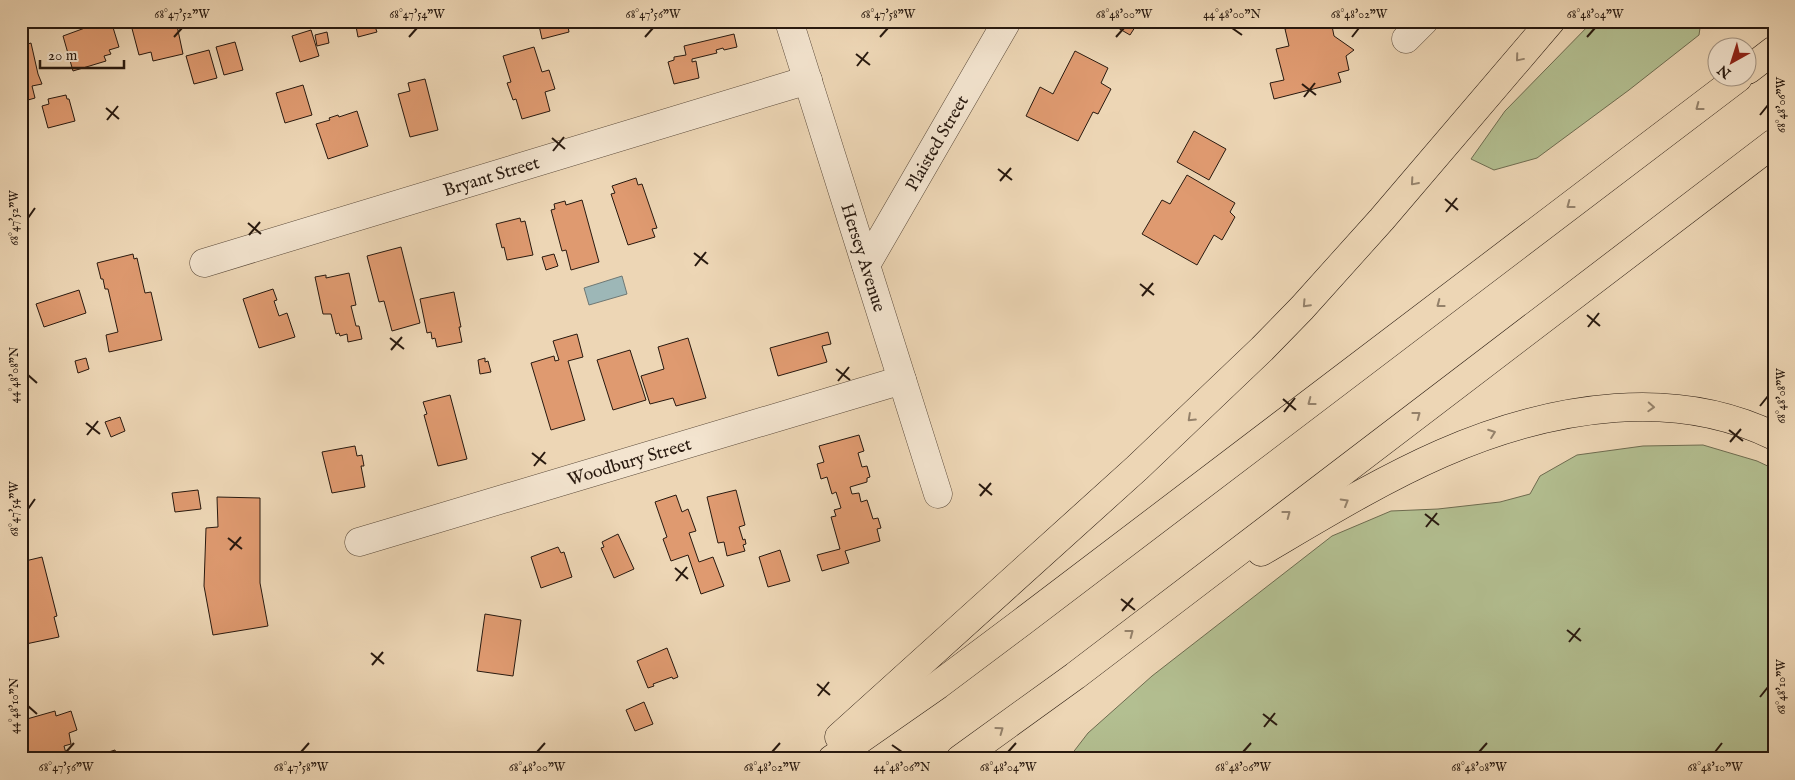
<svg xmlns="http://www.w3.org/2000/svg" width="1795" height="780" font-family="'IM FELL English',serif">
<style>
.green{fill:#b3bf91;stroke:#6e6c50}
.water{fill:#9db7b7;stroke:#6e7874}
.building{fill:#df9a70;stroke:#28190f}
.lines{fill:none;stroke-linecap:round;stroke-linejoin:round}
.street-casing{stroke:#594838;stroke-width:29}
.highway-casing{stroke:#28190f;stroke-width:29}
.street{stroke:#f3e4cf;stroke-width:28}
.highway{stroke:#edd6b5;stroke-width:28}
.oneway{stroke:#94816a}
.ticks{fill:none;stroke:#28190f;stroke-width:2}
.labels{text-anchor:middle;stroke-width:5;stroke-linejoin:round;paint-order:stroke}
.street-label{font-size:18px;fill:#28190f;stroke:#f3e4cf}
.neatline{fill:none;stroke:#28190f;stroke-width:2}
.ticks-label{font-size:12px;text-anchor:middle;fill:#28190f}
</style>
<rect width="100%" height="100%" fill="#edd6b5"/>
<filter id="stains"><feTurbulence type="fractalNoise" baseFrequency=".004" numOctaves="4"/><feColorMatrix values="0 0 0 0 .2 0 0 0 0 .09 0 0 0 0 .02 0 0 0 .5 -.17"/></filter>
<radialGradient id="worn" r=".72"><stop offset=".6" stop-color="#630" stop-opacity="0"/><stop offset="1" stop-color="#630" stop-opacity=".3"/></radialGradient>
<g class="green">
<polygon points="1593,21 1701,21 1699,35 1629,90 1537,158 1494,170 1471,159 1505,111"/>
<polygon points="1703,445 1757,461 1774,469 1774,759 1068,759 1088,733 1152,676 1332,536 1391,511 1438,509 1500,502 1530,494 1540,476 1577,455 1643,446"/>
</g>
<polygon class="water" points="622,276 627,294 589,305 584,288"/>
<g class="building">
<polygon points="104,21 111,21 119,47 109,50 111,54 104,56 106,61 73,71 63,36"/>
<polygon points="130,21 176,21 183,54 153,61 151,52 139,55"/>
<polygon points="225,21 252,21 227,28"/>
<polygon points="355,21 373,21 377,32 358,37"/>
<polygon points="538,21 567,21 569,32 542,39"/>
<polygon points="1106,21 1139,21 1130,35"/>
<polygon points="1315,21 1331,21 1334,36 1354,50 1346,56 1349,70 1338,73 1341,82 1274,99 1270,83 1284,80 1276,49 1289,46 1285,29"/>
<polygon points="311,30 319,56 300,62 292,36"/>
<polygon points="327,32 329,43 317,46 315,35"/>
<polygon points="734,34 737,47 724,50 723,48 716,50 717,53 692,59 692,62 696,61 699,78 674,84 668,62 674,60 674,57 686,55 684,46"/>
<polygon points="235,42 243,70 224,75 216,47"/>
<polygon points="31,43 38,74 42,84 32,86 35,98 21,102 21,46"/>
<polygon points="534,47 542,72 549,70 555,89 545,92 550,111 522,119 516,99 513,100 507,83 511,82 503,56"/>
<polygon points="209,50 217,78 194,84 186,56"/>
<polygon points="1075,51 1108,68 1101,83 1111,89 1098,114 1093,112 1078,141 1026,116 1040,87 1053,94"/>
<polygon points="425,79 438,130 410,137 398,94 410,91 408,83"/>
<polygon points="303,85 312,115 285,123 276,93"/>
<polygon points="66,95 67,99 69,99 75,121 48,128 42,106 49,104 48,99"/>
<polygon points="357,111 368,146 328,159 316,124 330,120 329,118 338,115 339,117"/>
<polygon points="1194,131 1226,149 1209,180 1177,162"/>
<polygon points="1187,175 1235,203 1230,212 1235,217 1222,240 1214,235 1197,265 1142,234 1162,200 1170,204"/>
<polygon points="636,178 638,185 642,184 657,228 652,229 655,237 628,245 611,194 615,193 612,186"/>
<polygon points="582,200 599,262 571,270 566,250 562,251 551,210 555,209 554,204 565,201 566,205"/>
<polygon points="520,218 521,222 525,221 533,255 507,260 504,247 502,248 496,224"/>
<polygon points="401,247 420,323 392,331 384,301 379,302 367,256"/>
<polygon points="133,254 134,259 137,258 145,293 151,292 162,340 109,352 106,335 118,332 108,289 105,289 103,279 101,279 97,263"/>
<polygon points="554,254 558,266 546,270 542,257"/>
<polygon points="349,273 356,305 351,306 356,326 359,326 362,339 348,342 347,334 340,336 339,333 336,334 331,314 323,314 315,277 326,275 326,278"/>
<polygon points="273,289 277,300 274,301 279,316 287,313 295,337 259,348 243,299"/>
<polygon points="79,290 86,313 44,327 36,304"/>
<polygon points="454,292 461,327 459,327 462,342 437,347 435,338 432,339 431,332 427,333 420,299"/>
<polygon points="828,332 831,344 822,346 827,362 778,376 770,348"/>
<polygon points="577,334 583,357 568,361 585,420 551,430 531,363 554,356 555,361 559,360 553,341"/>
<polygon points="688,338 706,398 676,406 673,398 650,404 641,376 664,369 658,347"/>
<polygon points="630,350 646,400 613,410 597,360"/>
<polygon points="86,358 89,369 78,373 75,361"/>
<polygon points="485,358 485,362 488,361 491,372 480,374 478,360"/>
<polygon points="450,395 467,459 438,466 424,415 427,414 423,402"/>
<polygon points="120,417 125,431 111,437 105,422"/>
<polygon points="859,435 864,451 858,453 862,467 867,466 870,477 867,478 867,482 850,487 852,494 859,493 861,502 867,500 873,519 878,518 881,528 877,529 880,541 845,551 849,563 822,571 817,555 840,549 831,517 836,516 834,510 841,508 836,492 832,494 827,477 821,479 817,464 824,462 819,446"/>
<polygon points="355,446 357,456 362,455 364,466 361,466 365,487 332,493 322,452"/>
<polygon points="198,490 201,509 175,512 172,493"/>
<polygon points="736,490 745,525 739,527 743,540 745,539 746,544 743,545 745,551 727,556 724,542 718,543 707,497"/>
<polygon points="676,495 682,512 688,509 696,531 689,533 699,562 713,557 724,586 701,594 688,555 671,561 663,539 667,537 655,502"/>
<polygon points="217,497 260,498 260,583 268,626 213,635 204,586 206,528 218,527"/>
<polygon points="618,534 634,569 614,578 601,548 604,547 602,542"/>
<polygon points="558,547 561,553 564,552 572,577 541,588 531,557"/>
<polygon points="780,550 790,581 768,587 759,557"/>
<polygon points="42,557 57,616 54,617 59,637 21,645 21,562"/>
<polygon points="485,614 521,620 513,676 477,671"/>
<polygon points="667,648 678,677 673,679 672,677 653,684 654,686 648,688 637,661"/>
<polygon points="644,702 653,724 635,731 626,710"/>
<polygon points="55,711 56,716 71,711 77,730 69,733 71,744 64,746 67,757 60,759 21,759 21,723 28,721 27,719"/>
<polygon points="115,750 118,759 86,759"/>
</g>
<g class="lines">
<g class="street-casing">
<g id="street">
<path id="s1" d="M789,21L938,494"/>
<polyline points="1406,39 1424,21"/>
<path id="s2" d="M204,263L808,80"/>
<path id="s3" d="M866,265L1007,21"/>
<path id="s4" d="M359,542L902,380"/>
</g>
</g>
<g class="highway-casing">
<g id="highway">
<polyline points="1748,70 1774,50"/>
<path d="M1261,552C1375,485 1480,418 1615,408C1670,404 1725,412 1774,436"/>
<polyline points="839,737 1137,468 1262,349 1302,308 1382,219 1551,21"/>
<polyline points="832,759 938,685 1022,622 1738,78"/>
<polyline points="960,759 1075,676 1774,143"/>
</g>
</g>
<use href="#street" class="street"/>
<use href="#highway" class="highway"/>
</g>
<defs><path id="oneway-chevron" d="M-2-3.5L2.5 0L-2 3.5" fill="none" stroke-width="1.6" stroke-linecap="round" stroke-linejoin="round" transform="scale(1.25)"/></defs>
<g class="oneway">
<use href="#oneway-chevron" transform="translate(1519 58) rotate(130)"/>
<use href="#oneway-chevron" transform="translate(1699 107) rotate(143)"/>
<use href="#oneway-chevron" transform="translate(1414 182) rotate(131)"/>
<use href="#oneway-chevron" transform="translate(1570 205) rotate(143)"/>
<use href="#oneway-chevron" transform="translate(1306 304) rotate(133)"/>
<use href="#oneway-chevron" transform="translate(1440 304) rotate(143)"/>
<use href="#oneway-chevron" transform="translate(1311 402) rotate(143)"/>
<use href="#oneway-chevron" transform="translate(1651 407) rotate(3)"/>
<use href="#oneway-chevron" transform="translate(1417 415) rotate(-37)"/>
<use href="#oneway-chevron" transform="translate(1191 418) rotate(137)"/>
<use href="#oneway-chevron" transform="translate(1492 433) rotate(-20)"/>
<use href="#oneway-chevron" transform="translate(1345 502) rotate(-30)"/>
<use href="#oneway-chevron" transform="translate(1287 514) rotate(-37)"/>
<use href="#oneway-chevron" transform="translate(1130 633) rotate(-37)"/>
<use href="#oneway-chevron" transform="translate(1000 730) rotate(-36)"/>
</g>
<path class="ticks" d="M1232,28L1242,35M174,37L182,28M409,37L417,28M645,37L653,28M880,37L888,28M1116,37L1124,28M1352,37L1359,28M1587,37L1595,28M856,54L870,65M857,66L868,52M1302,84L1316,95M1304,97L1315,83M106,108L119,119M1760,115L1768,105M107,120L118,106M552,138L565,149M553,151L564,137M998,169L1012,180M1000,181L1011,168M1445,199L1458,210M1446,212L1457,198M28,218L35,208M248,223L261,234M249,235L260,222M694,253L708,264M695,266L706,252M1140,284L1154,295M1142,296L1153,283M1587,315L1600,326M1588,327L1599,313M390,338L404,349M391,350L402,337M836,369L850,380M28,375L37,383M838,381L849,367M1283,399L1296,410M1760,406L1768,396M1284,412L1295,398M86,423L100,434M1729,430L1743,441M87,435L98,421M1730,442L1741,429M532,453L546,464M534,466L545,452M979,484L992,495M980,496L991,483M28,509L35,499M1425,514L1439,525M1426,527L1437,513M228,538L242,549M230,550L241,537M675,568L688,579M676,581L687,567M1121,599L1135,610M1122,611L1133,598M1567,630L1581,641M1569,642L1580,628M371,653L384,664M372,665L383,652M817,684L830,695M818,696L829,682M1760,697L1768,687M28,706L37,714M1263,714L1277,725M1264,727L1275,713M892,745L902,752M66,752L74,743M301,752L309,743M537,752L545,743M772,752L780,743M1008,752L1016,743M1243,752L1251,743M1479,752L1487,743M1715,752L1722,743"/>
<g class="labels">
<g class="street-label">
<text dy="6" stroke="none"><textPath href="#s3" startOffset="141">Plaisted Street</textPath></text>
<text dy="6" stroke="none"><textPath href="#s2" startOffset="300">Bryant Street</textPath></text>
<text dy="6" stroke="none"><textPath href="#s1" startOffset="248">Hersey Avenue</textPath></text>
<text dy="6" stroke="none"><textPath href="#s4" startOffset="282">Woodbury Street</textPath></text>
</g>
</g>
<rect width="1795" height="780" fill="none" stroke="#edd6b5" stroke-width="55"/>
<g transform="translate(1732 62) rotate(219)"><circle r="24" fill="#f3e4cf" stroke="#a29382"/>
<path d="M0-4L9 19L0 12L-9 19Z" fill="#8f2418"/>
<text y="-8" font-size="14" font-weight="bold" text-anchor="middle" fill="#28190f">N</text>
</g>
<path d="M40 60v8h84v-8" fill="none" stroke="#28190f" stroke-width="2.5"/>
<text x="48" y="60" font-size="15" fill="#28190f" stroke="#f3e4cf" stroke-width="4" paint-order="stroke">20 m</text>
<rect x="28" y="28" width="1740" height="724" class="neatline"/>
<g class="ticks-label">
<text x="182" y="18">68°47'52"W</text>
<text x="417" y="18">68°47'54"W</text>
<text x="653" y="18">68°47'56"W</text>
<text x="888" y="18">68°47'58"W</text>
<text x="1124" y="18">68°48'00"W</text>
<text x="1232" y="18">44°48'00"N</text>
<text x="1359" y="18">68°48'02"W</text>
<text x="1595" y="18">68°48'04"W</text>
<text transform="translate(1781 105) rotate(-90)" y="4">68°48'06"W</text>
<text transform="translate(14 218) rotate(-90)" y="4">68°47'52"W</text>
<text transform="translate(14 375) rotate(-90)" y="4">44°48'08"N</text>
<text transform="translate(1781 396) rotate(-90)" y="4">68°48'08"W</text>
<text transform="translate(14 509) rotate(-90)" y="4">68°47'54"W</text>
<text transform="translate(1781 687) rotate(-90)" y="4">68°48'10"W</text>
<text transform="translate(14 706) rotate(-90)" y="4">44°48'10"N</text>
<text x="66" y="771">68°47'56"W</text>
<text x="301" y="771">68°47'58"W</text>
<text x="537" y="771">68°48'00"W</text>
<text x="772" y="771">68°48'02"W</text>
<text x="902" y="771">44°48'06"N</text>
<text x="1008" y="771">68°48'04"W</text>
<text x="1243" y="771">68°48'06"W</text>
<text x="1479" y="771">68°48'08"W</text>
<text x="1715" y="771">68°48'10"W</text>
</g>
<rect width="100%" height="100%" filter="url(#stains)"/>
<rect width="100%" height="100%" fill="url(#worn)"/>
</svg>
